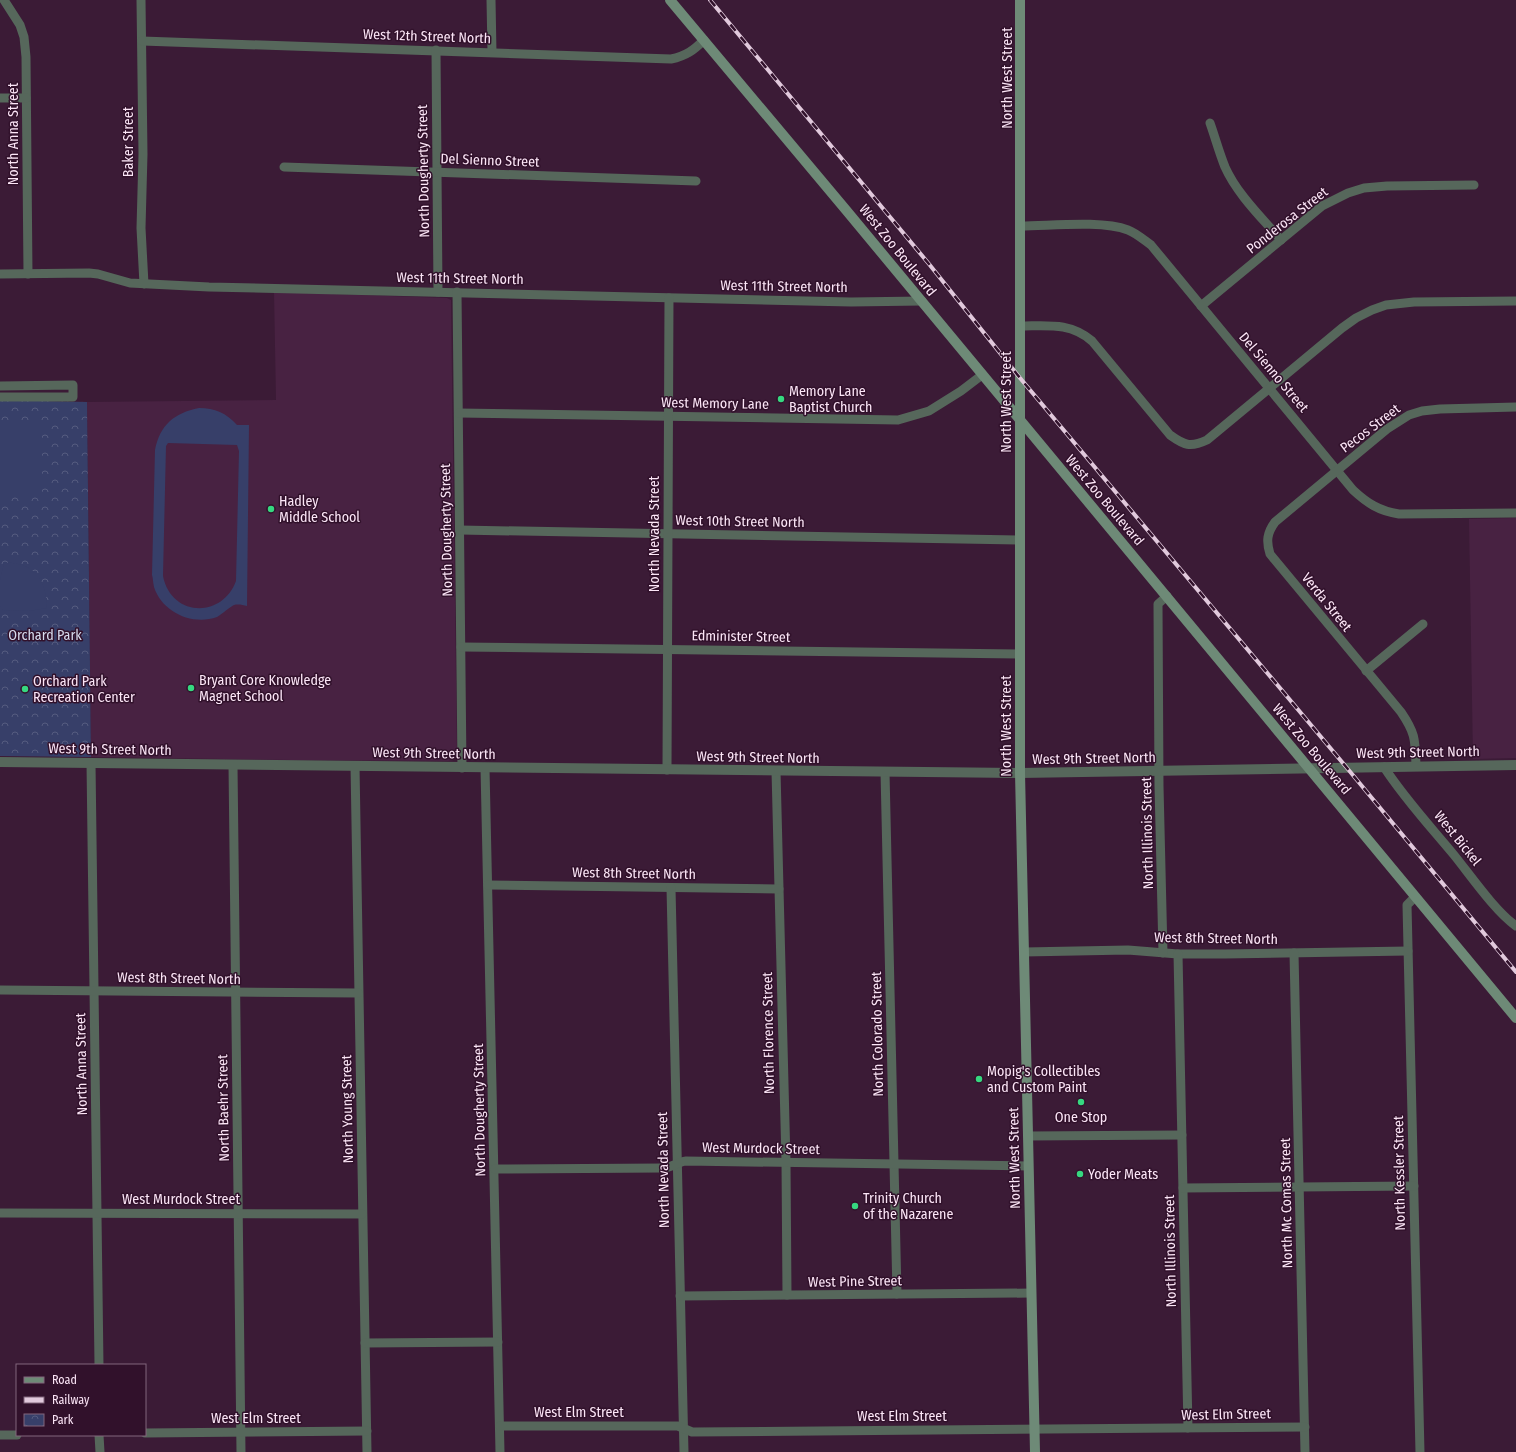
<svg xmlns="http://www.w3.org/2000/svg" width="1516" height="1452" font-family="'Fira Sans Condensed',sans-serif">
<style>
.built{fill:#482242}
.park{fill:url(#park-crowns)}
.pitch{fill:#373f69;fill-rule:evenodd}
.lines{fill:none;stroke-linecap:round;stroke-linejoin:round}
.minor{stroke:#56675b;stroke-width:9}
.tertiary{stroke:#56675b;stroke-width:10}
.secondary{stroke:#6e8a77;stroke-width:10}
.rail-casing{stroke:#e1c9dc;stroke-width:4}
.rail{stroke:#31112b;stroke-width:2.5;stroke-dasharray:8;stroke-linecap:butt}
.poi-dot{fill:#36d880;stroke:#31112b;stroke-width:1.5}
.labels{text-anchor:middle;stroke-width:3;stroke-linejoin:round;paint-order:stroke}
.street-label{font-size:14px;fill:#fce6f7;stroke:#31112b}
.poi-label{font-size:14px;fill:#fce6f7;stroke:#31112b;text-anchor:start}
.park-label{font-size:14px;fill:#d7dcef;stroke:#31112b}
</style>
<defs>
<pattern id="park-crowns" width="20" height="18" patternUnits="userSpaceOnUse"><rect width="20" height="18" fill="#373f69"/><path d="M2 6a3 3 0 1 1 6 0M12 15a3 3 0 1 1 6 0" fill="none" stroke="#555b7f"/></pattern>
</defs>
<rect width="100%" height="100%" fill="#3b1b36"/>
<g class="built">
<polygon points="274,292 447,298 451,300 457,756 454,760 448,761 293,760 91,757 87,402 276,400"/>
<polygon points="1516,518 1516,758 1473,759 1469,519"/>
</g>
<polygon class="park" points="0,400 87,402 91,757 0,756"/>
<g class="pitch">
<path d="M199,408C215,408 226,413 237,425H249L247,606C243,605 238,604 234,605C231,606 222,614 217,617C192,626 162,612 154,587C153,583 153,578 152,575L155,450C160,425 174,413 199,408ZM168,443L237,445L239,451L236,581C222,619 171,617 163,576L166,446Z"/>
<rect x="0" y="424" width="42" height="68"/>
<path d="M4,563C33,561 47,581 47,608L29,611L3,610L0,606V580Z"/>
</g>
<g class="lines">
<g class="minor">
<polyline points="4,0 20,25 24,37 26,57 28,274"/>
<polyline points="141,0 143,154 141,228 144,284"/>
<polyline points="491,0 492,52"/>
<path d="M142,41L671,59C686,56 694,50 704,40"/>
<polyline points="436,50 438,292"/>
<polyline points="0,98 26,98"/>
<path d="M1210,123C1215,137 1219,152 1225,167C1237,194 1262,218 1281,240"/>
<polyline points="284,167 696,181"/>
<path d="M1021,226C1050,226 1101,220 1128,230C1136,233 1144,240 1151,245L1353,490C1367,503 1379,511 1399,514L1516,513"/>
<polyline points="0,274 89,273 98,274 130,283 209,287 851,302 922,301"/>
<polyline points="457,292 462,768"/>
<polyline points="1201,306 1322,206 1348,193 1364,188 1387,186 1474,185"/>
<path d="M1020,326C1047,326 1070,322 1092,341L1170,435C1184,445 1190,448 1207,440L1342,328L1356,318L1372,310L1386,305L1414,302L1516,301"/>
<polyline points="0,386 73,385 73,397 0,397"/>
<polyline points="459,413 898,420 929,411 961,391 982,375"/>
<polyline points="460,530 1020,540"/>
<polyline points="461,647 1020,654"/>
<polyline points="1366,671 1423,624"/>
<polyline points="91,763 99,1365"/>
<polyline points="233,765 241,1452"/>
<polyline points="355,766 367,1452"/>
<path d="M1416,766C1415,740 1416,734 1401,712L1270,554C1266,541 1267,533 1275,522L1387,429L1409,415L1422,411L1440,409L1516,407"/>
<path d="M1384,767C1404,798 1430,826 1454,855C1471,876 1495,911 1516,926"/>
<polyline points="485,768 500,1452"/>
<polyline points="667,770 669,298"/>
<polyline points="776,771 786,1162 787,1295"/>
<polyline points="885,772 897,1294"/>
<polyline points="488,885 779,889"/>
<polyline points="671,888 684,1452"/>
<polyline points="1415,897 1407,905 1420,1452"/>
<polyline points="1024,952 1128,950 1178,954 1225,954 1408,951"/>
<polyline points="1163,953 1159,786 1158,604 1167,596"/>
<polyline points="1294,953 1305,1452"/>
<polyline points="1178,954 1188,1428"/>
<polyline points="0,990 358,993"/>
<polyline points="1028,1136 1182,1135"/>
<path d="M495,1169L662,1168C671,1168 677,1162 686,1161L1028,1166"/>
<polyline points="1183,1188 1414,1186"/>
<polyline points="0,1213 362,1214"/>
<polyline points="680,1296 1031,1293"/>
<polyline points="365,1343 498,1342"/>
<polyline points="500,1426 678,1426 692,1432 1305,1427"/>
<polyline points="145,1433 367,1431"/>
<polyline points="0,1435 17,1435"/>
<polyline points="99,1435 100,1452"/>
</g>
<polyline class="tertiary" points="0,762 1020,773 1516,765"/>
<g class="secondary">
<polyline points="670,0 846,210 1516,1018"/>
<polyline points="1020,0 1020,773 1035,1452"/>
</g>
<g class="rail-casing">
<polyline id="rail" points="710,0 929,264 1020,378 1347,768 1516,972"/>
</g>
<use href="#rail" class="rail"/>
</g>
<g class="poi-dot">
<circle cx="781" cy="399" r="4"/>
<circle cx="271" cy="509" r="4"/>
<circle cx="191" cy="688" r="4"/>
<circle cx="25" cy="689" r="4"/>
<circle cx="979" cy="1079" r="4"/>
<circle cx="1081" cy="1102" r="4"/>
<circle cx="1080" cy="1174" r="4"/>
<circle cx="855" cy="1206" r="4"/>
</g>
<g class="labels">
<g class="street-label">
<text transform="translate(427 36) rotate(2)" y="5">West 12th Street North</text>
<text transform="translate(1007 78) rotate(-90)" y="5">North West Street</text>
<text transform="translate(13 134) rotate(-90)" y="5">North Anna Street</text>
<text transform="translate(128 142) rotate(-90)" y="5">Baker Street</text>
<text transform="translate(490 160) rotate(2)" y="5">Del Sienno Street</text>
<text transform="translate(423 171) rotate(-91)" y="5">North Dougherty Street</text>
<text transform="translate(1287 220) rotate(-38)" y="5">Ponderosa Street</text>
<text transform="translate(898 250) rotate(51)" y="5">West Zoo Boulevard</text>
<text transform="translate(460 278) rotate(1)" y="5">West 11th Street North</text>
<text transform="translate(784 286) rotate(1)" y="5">West 11th Street North</text>
<text transform="translate(1274 372) rotate(50)" y="5">Del Sienno Street</text>
<text transform="translate(1006 402) rotate(-90)" y="5">North West Street</text>
<text transform="translate(715 403) rotate(1)" y="5">West Memory Lane</text>
<text transform="translate(1370 428) rotate(-37)" y="5">Pecos Street</text>
<text transform="translate(1105 500) rotate(50)" y="5">West Zoo Boulevard</text>
<text transform="translate(740 521) rotate(1)" y="5">West 10th Street North</text>
<text transform="translate(446 530) rotate(-91)" y="5">North Dougherty Street</text>
<text transform="translate(654 534) rotate(-90)" y="5">North Nevada Street</text>
<text transform="translate(1327 602) rotate(51)" y="5">Verda Street</text>
<text transform="translate(741 636) rotate(1)" y="5">Edminister Street</text>
<text transform="translate(1006 726) rotate(-90)" y="5">North West Street</text>
<text transform="translate(110 749) rotate(1)" y="5">West 9th Street North</text>
<text transform="translate(1312 749) rotate(50)" y="5">West Zoo Boulevard</text>
<text transform="translate(1418 752) rotate(-1)" y="5">West 9th Street North</text>
<text transform="translate(434 753) rotate(1)" y="5">West 9th Street North</text>
<text transform="translate(758 757) rotate(1)" y="5">West 9th Street North</text>
<text transform="translate(1094 758) rotate(-1)" y="5">West 9th Street North</text>
<text transform="translate(1147 833) rotate(-91)" y="5">North Illinois Street</text>
<text transform="translate(1458 838) rotate(51)" y="5">West Bickel</text>
<text transform="translate(634 873) rotate(1)" y="5">West 8th Street North</text>
<text transform="translate(1216 938) rotate(1)" y="5">West 8th Street North</text>
<text transform="translate(179 978) rotate(1)" y="5">West 8th Street North</text>
<text transform="translate(768 1033) rotate(-91)" y="5">North Florence Street</text>
<text transform="translate(877 1034) rotate(-91)" y="5">North Colorado Street</text>
<text transform="translate(81 1064) rotate(-91)" y="5">North Anna Street</text>
<text transform="translate(223 1108) rotate(-91)" y="5">North Baehr Street</text>
<text transform="translate(347 1109) rotate(-91)" y="5">North Young Street</text>
<text transform="translate(479 1110) rotate(-91)" y="5">North Dougherty Street</text>
<text transform="translate(761 1148) rotate(1)" y="5">West Murdock Street</text>
<text transform="translate(1014 1158) rotate(-91)" y="5">North West Street</text>
<text transform="translate(663 1170) rotate(-91)" y="5">North Nevada Street</text>
<text transform="translate(1399 1173) rotate(-91)" y="5">North Kessler Street</text>
<text x="181" y="1204">West Murdock Street</text>
<text transform="translate(1286 1203) rotate(-91)" y="5">North Mc Comas Street</text>
<text transform="translate(1170 1251) rotate(-91)" y="5">North Illinois Street</text>
<text transform="translate(855 1281) rotate(-1)" y="5">West Pine Street</text>
<text x="579" y="1417">West Elm Street</text>
<text transform="translate(1226 1414) rotate(-1)" y="5">West Elm Street</text>
<text x="902" y="1421">West Elm Street</text>
<text x="256" y="1423">West Elm Street</text>
</g>
<g class="poi-label">
<text x="789" y="396">Memory Lane<tspan x="789" dy="16">Baptist Church</tspan></text>
<text x="279" y="506">Hadley<tspan x="279" dy="16">Middle School</tspan></text>
<text x="199" y="685">Bryant Core Knowledge<tspan x="199" dy="16">Magnet School</tspan></text>
<text x="33" y="686">Orchard Park<tspan x="33" dy="16">Recreation Center</tspan></text>
<text x="987" y="1076">Mopig's Collectibles<tspan x="987" dy="16">and Custom Paint</tspan></text>
<text x="1081" y="1122" text-anchor="middle">One Stop</text>
<text x="1088" y="1179">Yoder Meats</text>
<text x="863" y="1203">Trinity Church<tspan x="863" dy="16">of the Nazarene</tspan></text>
</g>
<g class="park-label">
<text x="45" y="640">Orchard Park</text>
</g>
</g>
<rect x="16" y="1364" width="130" height="72" fill="#31112b" stroke="#82667d"/>
<rect x="24" y="1377" width="20" height="6" fill="#6e8a77" stroke="#82667d"/>
<text x="52" y="1384" font-size="12" fill="#fce6f7">Road</text>
<rect x="24" y="1397" width="20" height="6" fill="#e1c9dc" stroke="#82667d"/>
<text x="52" y="1404" font-size="12" fill="#fce6f7">Railway</text>
<rect x="24" y="1414" width="20" height="12" fill="url(#park-crowns)" stroke="#82667d"/>
<text x="52" y="1424" font-size="12" fill="#fce6f7">Park</text>
</svg>
